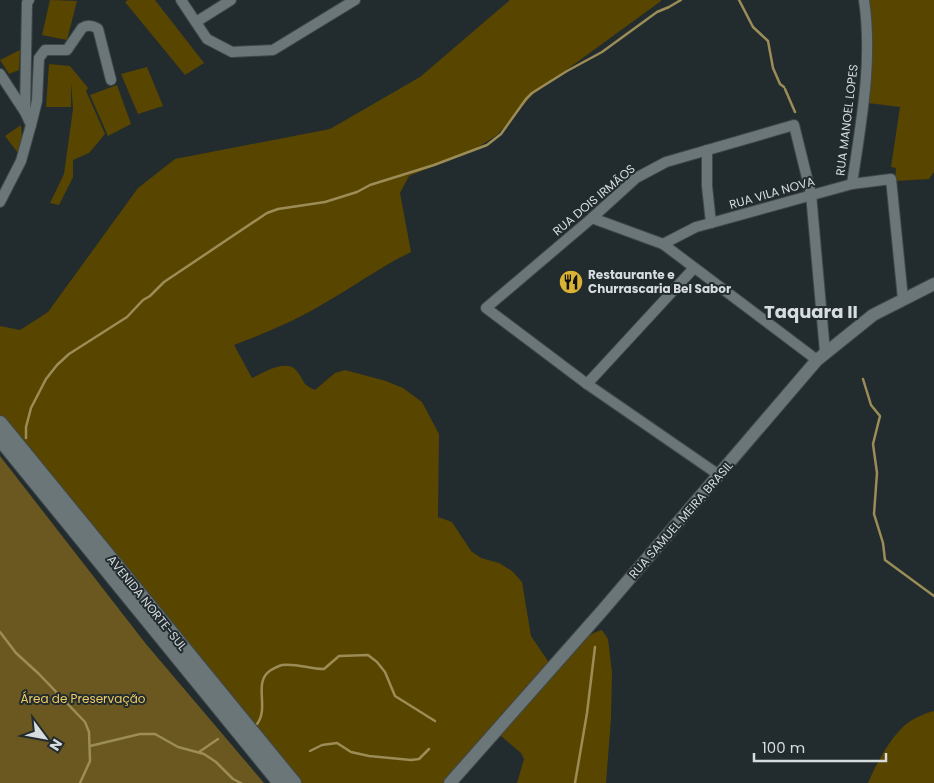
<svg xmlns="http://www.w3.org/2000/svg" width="934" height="783" font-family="Poppins,sans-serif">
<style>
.green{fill:#584500}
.forest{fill:#6b5820}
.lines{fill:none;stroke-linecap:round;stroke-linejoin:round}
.stream{stroke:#9c8c56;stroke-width:2.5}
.minor-casing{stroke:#40484a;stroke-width:12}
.tertiary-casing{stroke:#40484a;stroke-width:14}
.secondary-casing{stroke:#40484a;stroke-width:16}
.minor{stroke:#6b7679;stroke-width:10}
.tertiary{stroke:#6b7679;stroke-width:12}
.secondary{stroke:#6b7679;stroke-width:14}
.labels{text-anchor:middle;stroke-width:4;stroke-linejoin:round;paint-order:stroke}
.street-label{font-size:12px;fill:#d7dddf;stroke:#222b2e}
.poi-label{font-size:12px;font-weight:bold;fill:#d7dddf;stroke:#222b2e;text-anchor:start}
.park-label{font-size:12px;fill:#eecb64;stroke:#222b2e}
.district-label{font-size:18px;font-weight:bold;fill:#d7dddf;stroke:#222b2e}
</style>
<rect width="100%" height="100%" fill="#222b2e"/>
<g class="green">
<polygon points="50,0 77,1 67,40 42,35"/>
<polygon points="128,0 155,0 204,63 185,75 125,2"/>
<path d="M510,0H661V1L532,95L497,135L472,151L409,176L400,193L411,252C382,266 356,285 328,301C299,319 266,333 234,345L252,378C265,372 289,356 299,374C306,385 303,384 315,390L335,373L345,370L386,381L403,388L422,402L439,434L438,517L452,522L471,551L481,558L499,563L512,571L522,582L531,636L552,667C566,655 583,635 602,630L608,639L612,672L611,718L606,783H517L524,759L521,753L494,730L444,783H302L0,415V326L20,330L48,312L138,188L175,159L330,129L420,77Z"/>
<path d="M868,0H934V172L929,179L895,181L896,168L891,167L900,107L868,103C873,69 873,34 868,0Z"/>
<polygon points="20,50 19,70 9,74 0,60"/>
<polygon points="49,64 70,66 88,88 86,91 105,134 89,153 73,160 73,177 59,205 50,203 64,174 73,109 71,82 71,107 46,107"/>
<polygon points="147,67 163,106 138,114 121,74"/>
<polygon points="117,85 131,124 108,136 90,95"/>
<polygon points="21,125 22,138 18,153 5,136"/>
<path d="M934,711V783H868C876,764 892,734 909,722C916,717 926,713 934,711Z"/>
</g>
<polygon class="forest" points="0,456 146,644 264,783 0,783"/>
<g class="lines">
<g class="stream">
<polyline points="739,0 753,27 768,41 773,68 780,84 784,87"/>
<polyline points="785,89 795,112"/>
<polyline points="863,379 871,405 880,416 873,444 877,473 874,514 883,543 885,560 934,596"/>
<polyline points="26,438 26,427 31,408 46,379 57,365 69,354 127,317 143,300 150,296 164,282 267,213 278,209 325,202 357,192 370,185 434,165 487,145 501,134 526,99 532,93 567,71 602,52 657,12 669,7 681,0"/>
<polyline points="0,632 16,653 39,674 85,722 89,732 90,761 80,783"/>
<path d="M257,724C270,707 252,682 271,670C275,668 278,666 282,665C297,663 309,669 324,669L339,656L368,655L377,662L385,672L395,696L435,721"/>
<polyline points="90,746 140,734 155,734 178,747 204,754 216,762 233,779 241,783"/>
<polyline points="310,751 322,745 337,743 351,752 369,756 411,760 419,759 429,749"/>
<polyline points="199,752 218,739"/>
<polyline points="575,783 587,713 595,647"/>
</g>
<g class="minor-casing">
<g id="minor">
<polyline points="181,0 207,39 232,52 273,50 355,0"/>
<polyline points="196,22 231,0"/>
<polyline points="0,74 25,112"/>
<path d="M31,125L37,101L39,58L45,50H67L82,28C87,25 93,25 98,29L111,80"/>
<polyline points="707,150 707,186 711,223"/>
<path d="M852,184C861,122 873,62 864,0"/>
<polyline points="0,202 21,161 31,125 25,112 27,3 29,0"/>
<polyline points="592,218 663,244 817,360"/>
<polyline points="663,244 696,227 711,223 852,184 891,179 903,299"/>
<polyline points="587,384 694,268"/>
<polyline points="719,475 587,384 486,308 592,218 636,178 666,162 794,125 811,194 825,352"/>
</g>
</g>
<g class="tertiary-casing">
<polyline id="tertiary" points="450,783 602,611 817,360 873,315 934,284"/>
</g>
<g class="secondary-casing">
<g id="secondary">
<polyline points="0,423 294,783"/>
<polyline points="0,439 280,783"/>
</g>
</g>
<use href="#minor" class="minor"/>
<use href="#tertiary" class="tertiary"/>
<use href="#secondary" class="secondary"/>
</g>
<defs>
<g id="restaurant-disc" transform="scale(1.25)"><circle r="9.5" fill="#dab333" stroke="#222b2e"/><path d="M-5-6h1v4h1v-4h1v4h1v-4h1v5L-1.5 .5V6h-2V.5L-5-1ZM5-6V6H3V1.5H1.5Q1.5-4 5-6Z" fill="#111"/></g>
</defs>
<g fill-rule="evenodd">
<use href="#restaurant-disc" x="571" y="282"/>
</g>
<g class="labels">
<g class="street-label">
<text transform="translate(847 120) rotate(-83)" y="4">RUA MANOEL LOPES</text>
<text transform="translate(772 193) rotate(-16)" y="4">RUA VILA NOVA</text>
<text transform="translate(594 200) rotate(-40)" y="4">RUA DOIS IRMÃOS</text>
<text transform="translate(681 520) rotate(-49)" y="4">RUA SAMUEL MEIRA BRASIL</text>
<text transform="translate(147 603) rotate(51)" y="4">AVENIDA NORTE-SUL</text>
</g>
<g class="poi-label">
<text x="588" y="279">Restaurante e<tspan x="588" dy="14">Churrascaria Bel Sabor</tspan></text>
</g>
<g class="park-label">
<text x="83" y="703">Área de Preservação</text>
</g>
<g class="district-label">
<text x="811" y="318">Taquara II</text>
</g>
</g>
<g transform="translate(45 738) rotate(122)" stroke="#222b2e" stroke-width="4" paint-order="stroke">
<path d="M0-4L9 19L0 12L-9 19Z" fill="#d7dddf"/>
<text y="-8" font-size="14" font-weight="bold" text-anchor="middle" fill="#d7dddf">N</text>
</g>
<path d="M754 753v8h132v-8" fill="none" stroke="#d7dddf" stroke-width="2.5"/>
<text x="762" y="753" font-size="15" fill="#d7dddf" stroke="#222b2e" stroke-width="4" paint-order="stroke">100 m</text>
</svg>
